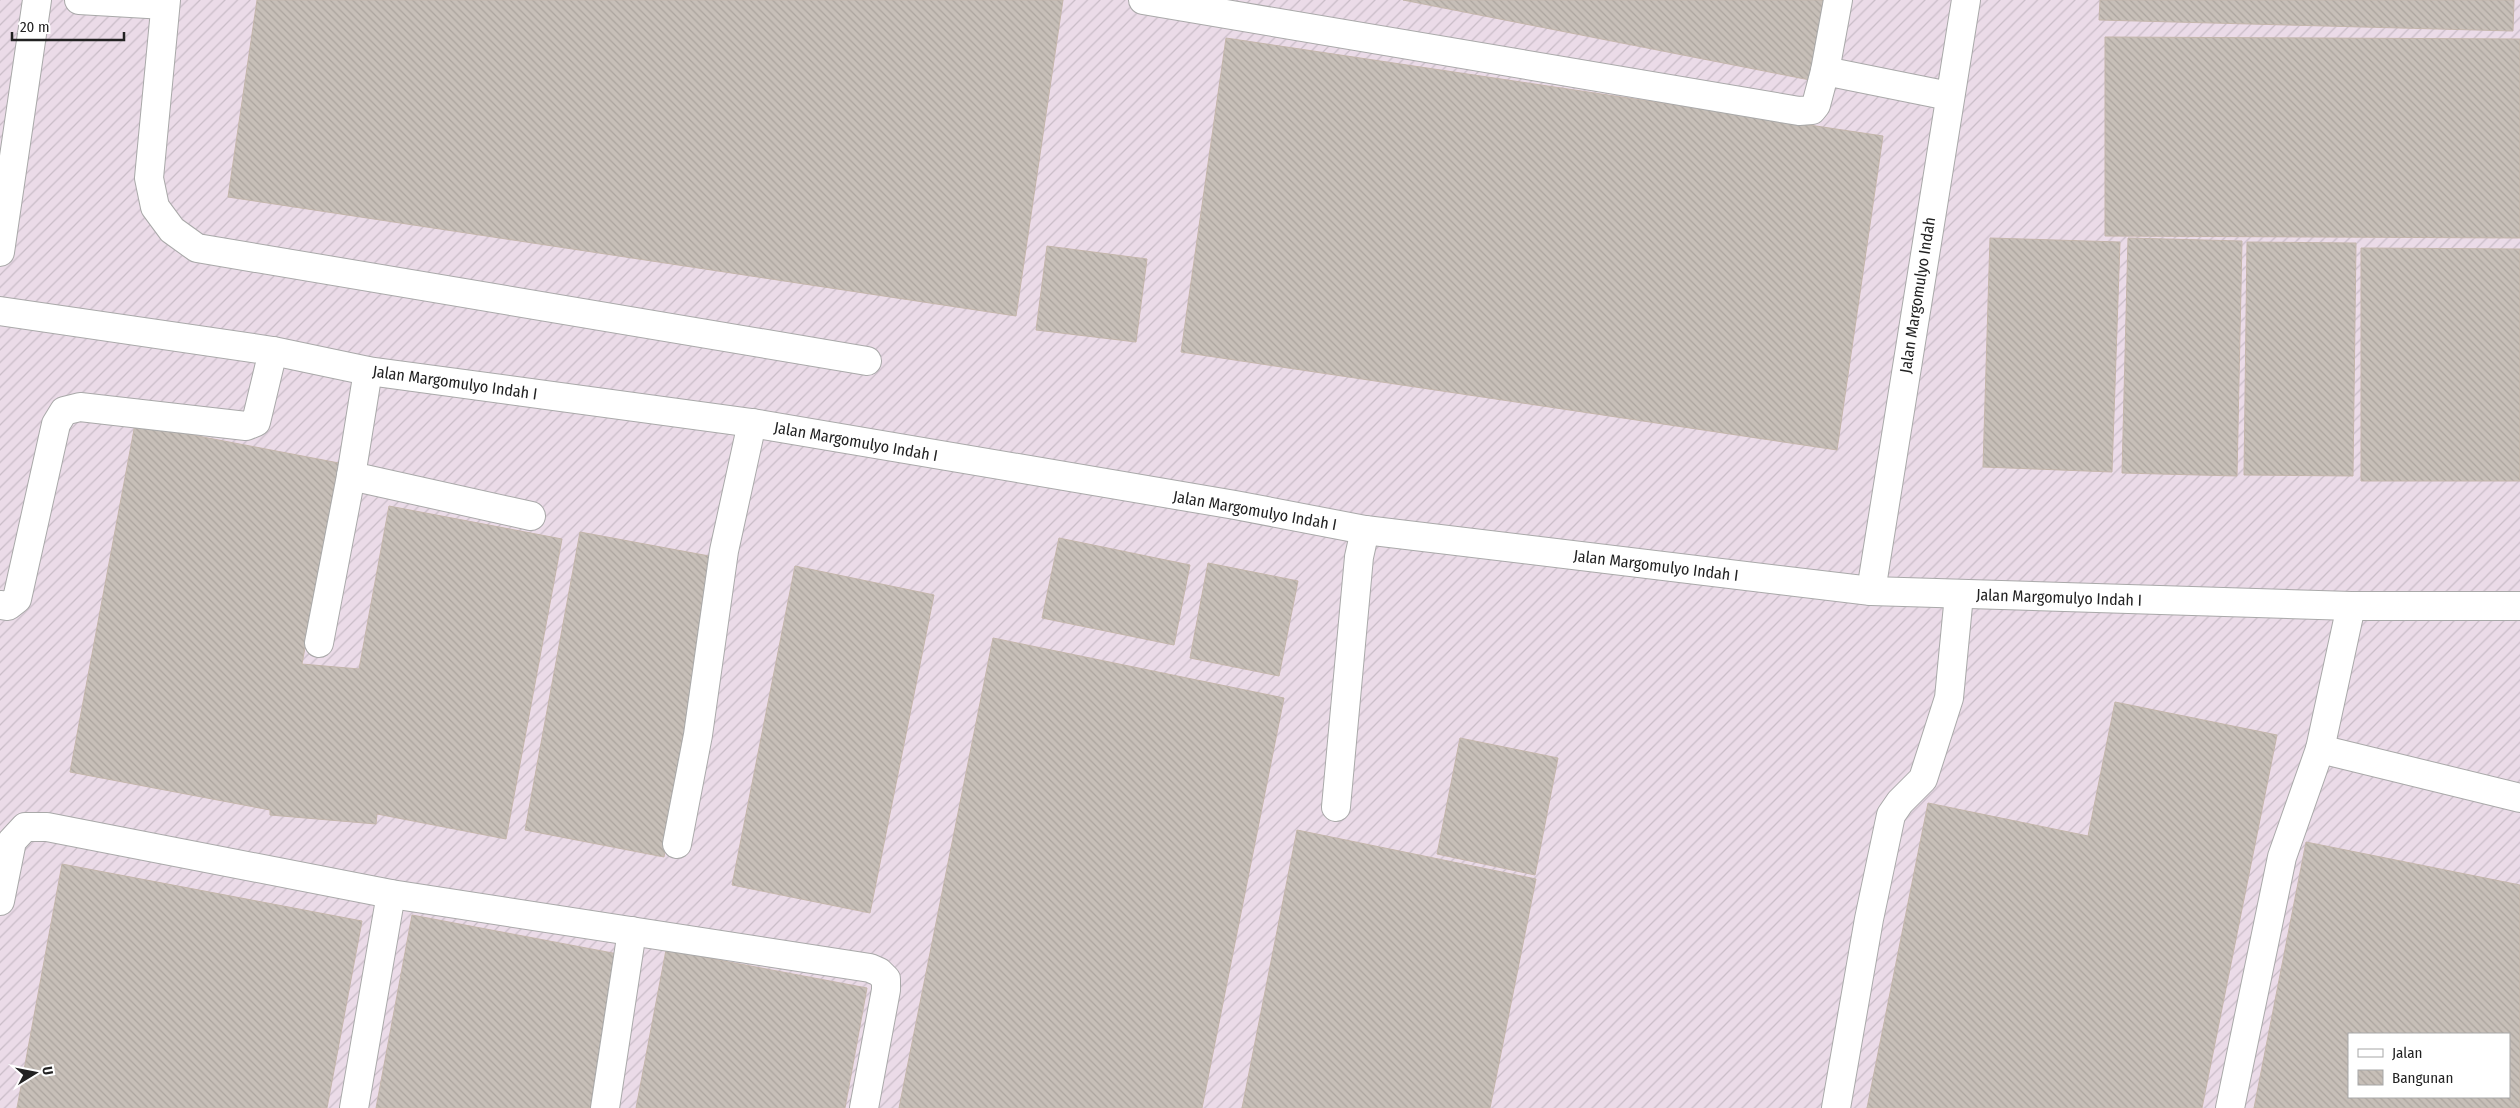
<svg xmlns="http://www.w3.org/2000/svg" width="2520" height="1108" font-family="'Fira Sans Condensed',sans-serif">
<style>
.industrial{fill:url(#industrial-furrows);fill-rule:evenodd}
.building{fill:url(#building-back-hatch);stroke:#c4b6ab;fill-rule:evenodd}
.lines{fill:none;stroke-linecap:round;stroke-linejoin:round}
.minor-casing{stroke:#a9a9a9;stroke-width:30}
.minor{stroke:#fff;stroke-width:28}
.labels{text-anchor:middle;stroke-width:5;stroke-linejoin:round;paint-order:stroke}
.street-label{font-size:16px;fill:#222;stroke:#fff}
</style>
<defs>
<pattern id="industrial-furrows" width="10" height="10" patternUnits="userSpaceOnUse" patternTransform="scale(1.25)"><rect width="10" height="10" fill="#ebdbe8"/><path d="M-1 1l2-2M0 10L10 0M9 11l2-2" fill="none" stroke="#c9bcc7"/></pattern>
<pattern id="building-back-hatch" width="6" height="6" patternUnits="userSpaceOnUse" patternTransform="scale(1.25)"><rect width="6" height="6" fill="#c7bfb8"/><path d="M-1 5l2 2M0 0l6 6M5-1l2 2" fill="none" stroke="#aba49e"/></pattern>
</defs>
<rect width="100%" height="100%" fill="#f2efe9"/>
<path class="industrial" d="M0,0H2520V1108H0ZM2349,1034H2509V1097H2349Z"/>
<g class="building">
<polygon points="257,0 1063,0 1016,316 228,197"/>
<polygon points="1403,0 1831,0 1815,81"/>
<polygon points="2100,0 2514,0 2513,31 2099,20"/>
<polygon points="2105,37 2520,39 2520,238 2105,236"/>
<polygon points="1226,38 1883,136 1837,450 1181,352"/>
<polygon points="1990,238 2120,242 2112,472 1983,467"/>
<polygon points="2128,238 2242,241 2237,476 2122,473"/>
<polygon points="2247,242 2356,243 2353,476 2244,475"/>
<polygon points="1047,246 1147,259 1136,342 1036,330"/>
<polygon points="2361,248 2520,249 2520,481 2361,481"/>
<polygon points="135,424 339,463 302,664 359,669 389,506 562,539 506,839 377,814 376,824 270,815 270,810 70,772"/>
<polygon points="580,532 720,558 664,857 525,830"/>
<polygon points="1059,538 1190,565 1174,645 1042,618"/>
<polygon points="1208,563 1298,581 1279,676 1190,658"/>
<polygon points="795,566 934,595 870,913 732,885"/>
<polygon points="993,638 1284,698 1202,1108 899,1108"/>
<polygon points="2115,702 2277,735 2202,1108 1867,1108 1928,803 2088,836"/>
<polygon points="1460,738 1558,758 1535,875 1437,854"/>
<polygon points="1297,830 1536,879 1490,1108 1242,1108"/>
<path d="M2306,842L2520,885V1108H2254ZM2349,1034H2509V1097H2349Z"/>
<polygon points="62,864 362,921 327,1108 17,1108"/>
<polygon points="412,915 618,954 590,1108 376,1108"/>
<polygon points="666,950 867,988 845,1108 636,1108"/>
</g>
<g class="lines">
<g class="minor-casing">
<g id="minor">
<polyline points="79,0 165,5"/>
<polyline points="166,0 149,178 155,207 172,230 197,248 867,361"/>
<polyline points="1143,0 1799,111 1812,110 1816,105 1825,71"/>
<polyline points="1838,0 1825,71 1949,96"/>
<polyline points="0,252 37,0"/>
<polyline points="0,311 273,351 368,371 752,423 1235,505 1365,530 1871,591 2351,606 2520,606"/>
<polyline points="368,371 351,476 531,516"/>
<polyline points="1871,591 1966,0"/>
<polyline points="0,605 8,606 17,599 56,424 64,411 80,407 246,426 256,422 273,351"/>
<polyline points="2351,606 2320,749 2520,798"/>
<polyline points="319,643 351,476"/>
<polyline points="1336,807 1359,557 1365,530"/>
<polyline points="677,844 698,735 724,551 752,423"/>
<polyline points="0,901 12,841 25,827 47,827 391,894 870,968 879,972 886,979 886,990 864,1108"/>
<polyline points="354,1108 391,894"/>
<polyline points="605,1108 632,931"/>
<polyline points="1836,1108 1869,919 1891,815 1900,802 1923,779 1949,698 1959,595"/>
<polyline points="2230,1108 2282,857 2320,749"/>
</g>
</g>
<use href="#minor" class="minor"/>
</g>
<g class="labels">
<g class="street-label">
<text transform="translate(1917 295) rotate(-81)" y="6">Jalan Margomulyo Indah</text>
<text transform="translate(455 382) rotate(8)" y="6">Jalan Margomulyo Indah I</text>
<text transform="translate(856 441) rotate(10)" y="6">Jalan Margomulyo Indah I</text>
<text transform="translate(1255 510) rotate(10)" y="6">Jalan Margomulyo Indah I</text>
<text transform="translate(1656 565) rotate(7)" y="6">Jalan Margomulyo Indah I</text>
<text transform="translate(2059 597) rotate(2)" y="6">Jalan Margomulyo Indah I</text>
</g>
</g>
<rect x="2348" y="1033" width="162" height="65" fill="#ffffff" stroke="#a7a7a7"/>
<rect x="2358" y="1049" width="25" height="8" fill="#ffffff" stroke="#a7a7a7"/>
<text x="2392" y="1058" font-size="15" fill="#222222">Jalan</text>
<rect x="2358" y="1070" width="25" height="15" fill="url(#building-back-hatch)" stroke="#a7a7a7"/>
<text x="2392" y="1083" font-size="15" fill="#222222">Bangunan</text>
<g transform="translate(35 1073) rotate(80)" stroke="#ffffff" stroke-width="4" paint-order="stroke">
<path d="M0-4L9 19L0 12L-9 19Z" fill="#222222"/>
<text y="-8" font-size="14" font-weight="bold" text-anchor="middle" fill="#222222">U</text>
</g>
<path d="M12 32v8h112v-8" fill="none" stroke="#222222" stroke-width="2.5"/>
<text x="20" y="32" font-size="15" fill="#222222" stroke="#ffffff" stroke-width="4" paint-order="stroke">20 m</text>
</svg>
